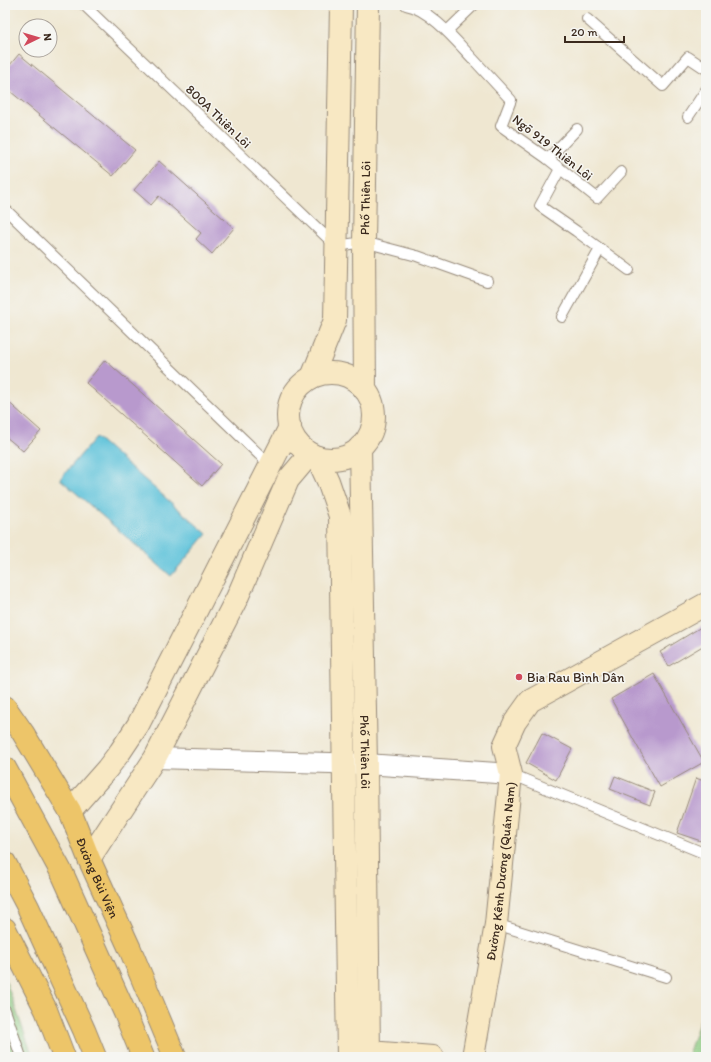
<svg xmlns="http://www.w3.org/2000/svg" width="711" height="1062" font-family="Itim,sans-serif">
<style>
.green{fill:#8cca81;stroke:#647a50}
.water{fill:#5dc2da;stroke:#4c767c}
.building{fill:#b899cd}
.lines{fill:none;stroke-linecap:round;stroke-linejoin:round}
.lane-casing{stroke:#958878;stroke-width:12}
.street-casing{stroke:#958878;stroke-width:22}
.secondary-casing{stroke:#958878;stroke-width:24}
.primary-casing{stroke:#958878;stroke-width:24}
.lane{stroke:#fff;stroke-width:10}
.street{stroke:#fff;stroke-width:20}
.secondary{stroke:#f8e8c3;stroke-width:22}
.primary{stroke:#edc569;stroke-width:22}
.poi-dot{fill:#d1495b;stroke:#f6f6f2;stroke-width:1.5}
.labels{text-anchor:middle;stroke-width:3;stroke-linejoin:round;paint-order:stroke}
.street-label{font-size:13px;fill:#3b2a1e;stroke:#f6f6f2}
.poi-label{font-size:13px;fill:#3b2a1e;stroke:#f6f6f2;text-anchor:start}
</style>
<rect width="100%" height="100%" fill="#f6f6f2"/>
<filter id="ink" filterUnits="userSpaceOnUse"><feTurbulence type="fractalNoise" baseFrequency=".025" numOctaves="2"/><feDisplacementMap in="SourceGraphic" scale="8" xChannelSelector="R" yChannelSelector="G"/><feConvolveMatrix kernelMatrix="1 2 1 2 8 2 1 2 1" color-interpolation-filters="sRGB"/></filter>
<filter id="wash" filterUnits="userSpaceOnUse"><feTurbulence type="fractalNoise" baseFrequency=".012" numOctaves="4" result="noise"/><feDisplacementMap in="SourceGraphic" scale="16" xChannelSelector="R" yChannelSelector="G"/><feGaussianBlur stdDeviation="0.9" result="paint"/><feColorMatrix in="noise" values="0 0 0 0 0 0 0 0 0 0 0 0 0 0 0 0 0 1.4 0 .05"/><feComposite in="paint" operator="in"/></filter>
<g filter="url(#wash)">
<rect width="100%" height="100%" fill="#efe7d1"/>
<g class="green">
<polygon points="5,978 5,979 33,1057 5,1057"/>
<polygon points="706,1003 706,1057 687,1057"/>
</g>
<polygon class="water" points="96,437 207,534 171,576 60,479"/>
<g id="blocks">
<g class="building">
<polygon points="19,54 135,150 113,176 5,87 5,71"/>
<polygon points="159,161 234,228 212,254 196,239 201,233 159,196 151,205 134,190"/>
<polygon points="105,360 221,464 202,486 86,383"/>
<polygon points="5,399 41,431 23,451 5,436"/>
<polygon points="706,624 706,644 669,666 660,652"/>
<polygon points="654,674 704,762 660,787 611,699"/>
<polygon points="542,733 572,749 556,780 526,763"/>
<polygon points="615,776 655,792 650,805 610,789"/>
<polygon points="696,778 706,782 706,837 704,842 677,833"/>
</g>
</g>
</g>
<g filter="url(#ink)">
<use href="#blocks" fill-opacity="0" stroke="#958878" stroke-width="1"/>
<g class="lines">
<g class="lane-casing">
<g id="lane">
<polyline points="84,5 336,246 364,242 417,256 487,281"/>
<path d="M406,5C430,9 457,42 473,59C485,72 498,86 511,100L501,126L548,159L597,198L621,172"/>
<polyline points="587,19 663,86 688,57 706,69"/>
<polyline points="447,31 474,5"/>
<polyline points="688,117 706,90"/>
<polyline points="548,159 577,129"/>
<polyline points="560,169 540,206 576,231 629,270"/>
<polyline points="5,209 271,466"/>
<polyline points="562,317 600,249"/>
<polyline points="511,774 706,854"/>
<polyline points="496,924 666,977"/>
<polyline points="5,1010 21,1057"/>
</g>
</g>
<g class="street-casing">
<polyline id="street" points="155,758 366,764 511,774"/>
</g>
<g class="secondary-casing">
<g id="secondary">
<circle cx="331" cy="416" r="43"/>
<polyline points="312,377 335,320 341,5"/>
<path id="s1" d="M365,390L364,242L368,5"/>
<path id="s2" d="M360,447L366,764L369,1057"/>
<polyline points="317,457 328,481 340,516 348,1057"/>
<polyline points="70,811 107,769 120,752 138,725 290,427"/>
<polyline points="89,859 155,758 237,598 288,480 310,454"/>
<polyline points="354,1049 369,1052 433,1057"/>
<path id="s3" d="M473,1057L496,924L511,774L504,746L515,722L530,701L706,604"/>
</g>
</g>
<g class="primary-casing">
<g id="primary">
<path id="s4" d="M5,707L23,733L70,811L89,859L130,949L175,1057"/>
<polyline points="5,768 63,875 125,1013 143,1057"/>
<polyline points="5,863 28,907 84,1030 95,1057"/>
<polyline points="5,929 46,1010 64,1057"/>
</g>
</g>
<use href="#lane" class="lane"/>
<use href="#street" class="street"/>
<use href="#secondary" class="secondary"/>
<use href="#primary" class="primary"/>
</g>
</g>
<circle class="poi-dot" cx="519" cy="677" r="4"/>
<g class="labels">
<g class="street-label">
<text transform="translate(219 116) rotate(44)" y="5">800A Thiên Lôi</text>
<text transform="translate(553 147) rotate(38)" y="5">Ngõ 919 Thiên Lôi</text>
<text dy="5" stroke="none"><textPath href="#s1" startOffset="192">Phố Thiên Lôi</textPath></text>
<text dy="5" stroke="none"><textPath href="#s2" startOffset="305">Phố Thiên Lôi</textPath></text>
<text dy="5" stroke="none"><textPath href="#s3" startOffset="188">Đường Kênh Dương (Quán Nam)</textPath></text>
<text dy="5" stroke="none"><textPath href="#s4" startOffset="195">Đường Bùi Viện</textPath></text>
</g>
<g class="poi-label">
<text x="527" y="682">Bia Rau Bình Dân</text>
</g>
</g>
<rect width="711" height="1062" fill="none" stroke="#f6f6f2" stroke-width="20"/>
<g transform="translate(38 38) rotate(85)"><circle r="19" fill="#f6f6f2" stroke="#aba49d"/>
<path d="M0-3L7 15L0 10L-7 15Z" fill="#d1495b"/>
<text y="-6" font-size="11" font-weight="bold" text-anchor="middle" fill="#3b2a1e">N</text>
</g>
<path d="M565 36v6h59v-6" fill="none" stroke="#3b2a1e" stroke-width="2"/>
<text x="571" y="36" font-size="12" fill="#3b2a1e" stroke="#f6f6f2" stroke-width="3" paint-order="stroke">20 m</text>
</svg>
